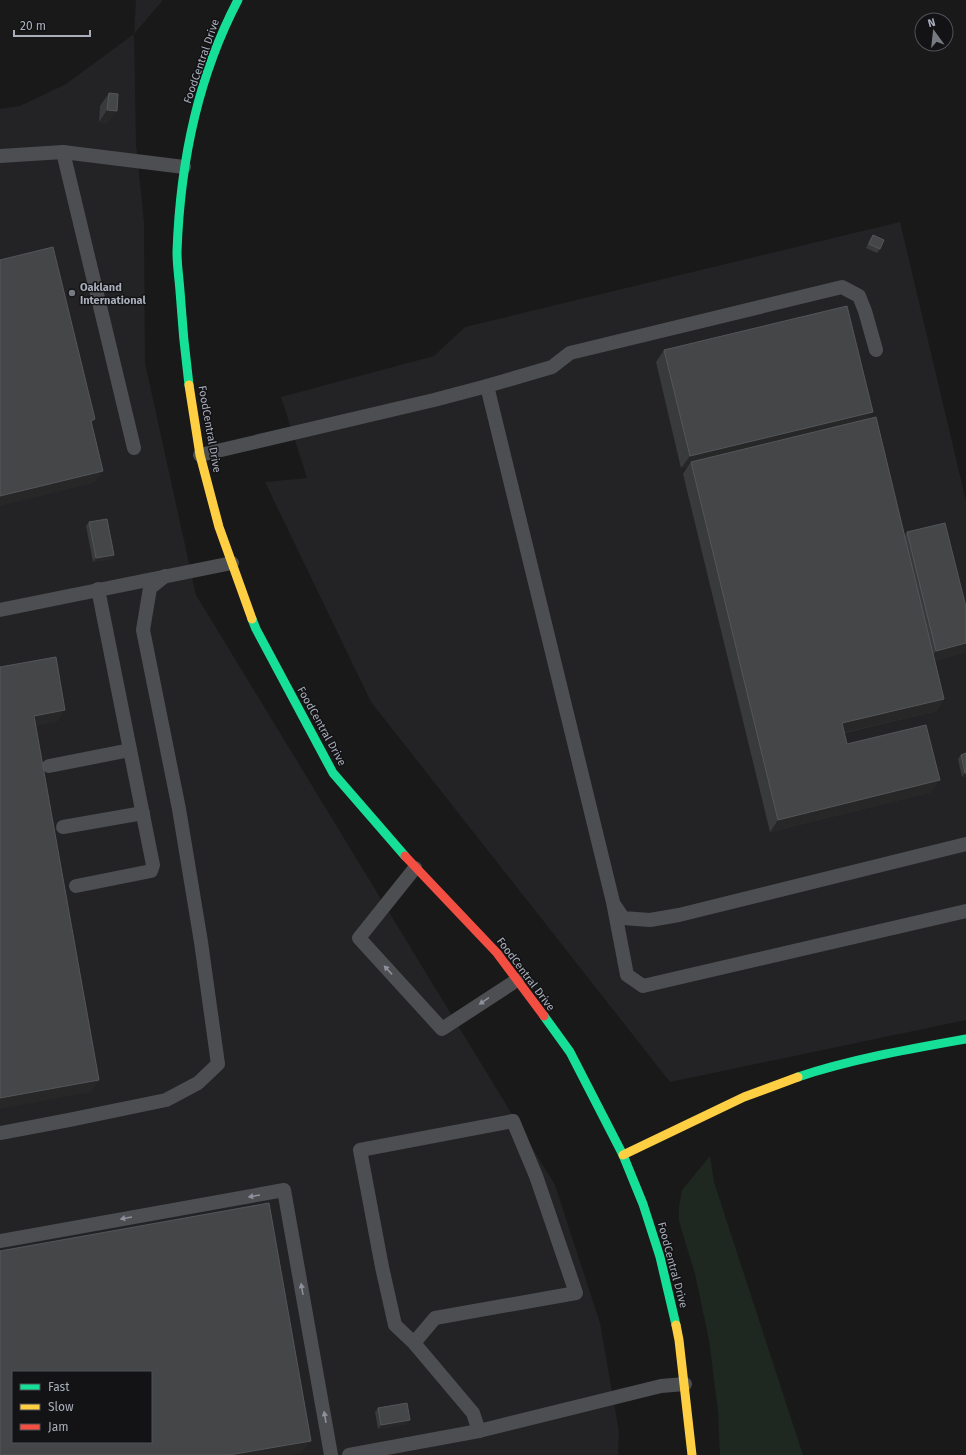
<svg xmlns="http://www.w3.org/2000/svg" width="966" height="1455" font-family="'Fira Sans',sans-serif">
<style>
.built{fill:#232325;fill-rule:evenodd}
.green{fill:#1e2720}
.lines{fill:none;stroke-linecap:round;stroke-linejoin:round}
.lane{stroke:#4d4e52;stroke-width:14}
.fast{stroke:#16e098;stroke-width:9}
.slow{stroke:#ffcf43;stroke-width:9}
.jam{stroke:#f24e42;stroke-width:9}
.wall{fill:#393a3b}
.shaded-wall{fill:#272727}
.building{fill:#454648;stroke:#55565a;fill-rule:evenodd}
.oneway{fill:#8d919c}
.poi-dot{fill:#777a82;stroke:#131315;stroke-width:1.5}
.labels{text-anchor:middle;stroke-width:3;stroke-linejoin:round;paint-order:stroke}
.street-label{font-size:11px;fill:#a9aebb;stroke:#131315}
.poi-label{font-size:11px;font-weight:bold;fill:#a9aebb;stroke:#131315;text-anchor:start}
</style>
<rect width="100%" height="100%" fill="#191919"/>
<g class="built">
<path d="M136,0H163L134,34L136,144L144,223L145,363L196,595L555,1185L600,1323L619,1432L618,1455H0V109L20,106L66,84L134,34ZM13,1372H151V1442H13Z"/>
<polygon points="900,222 966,501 966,1020 670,1082 371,702 265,482 307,478 281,397 434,356 465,327"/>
</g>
<polygon class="green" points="710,1156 714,1182 803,1455 720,1455 718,1411 709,1340 695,1274 679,1221 679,1207 682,1190"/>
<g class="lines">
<g class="lane">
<polyline points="63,152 134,448"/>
<polyline points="0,156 63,152 184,167"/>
<polyline points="487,386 613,902 627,975 643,986 966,911"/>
<polyline points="200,455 434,400 487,386 552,367 570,353 842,287 859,296 865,311 876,350"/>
<polyline points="0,610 232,563"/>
<polyline points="49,766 130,750"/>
<polyline points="63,827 143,813"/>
<polyline points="415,868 359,938 442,1029 517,980"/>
<polyline points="76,886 151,871 153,865 98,589"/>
<polyline points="615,906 623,918 650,920 679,915 966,844"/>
<polyline points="0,1133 69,1120 166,1100 198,1083 218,1064 201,942 179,809 143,630 150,588 165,576"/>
<polyline points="0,1241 284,1190 331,1455"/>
<polyline points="414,1343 435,1318 576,1293 536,1176 513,1121 360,1150 382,1267 395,1325 414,1343 473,1413 479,1431"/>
<polyline points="349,1455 479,1431 661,1386 685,1384"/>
</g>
<g class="fast">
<path d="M189,385C185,354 182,323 180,291C179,278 177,265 177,252C180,165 197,78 238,0"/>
<polyline points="252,619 256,629 333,773 405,856"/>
<polyline points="544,1016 570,1052 623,1155 643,1204 660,1257 676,1325"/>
<path d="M798,1077C852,1059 910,1049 966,1039"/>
</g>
<g class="slow">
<polyline points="189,385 200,455 219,527 252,619"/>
<polyline points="623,1155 744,1097 798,1077"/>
<polyline points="676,1325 679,1340 692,1455"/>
</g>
<polyline class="jam" points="405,856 497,953 544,1016"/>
</g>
<g class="wall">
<polygon points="109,93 108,123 99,122 100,106"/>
<polygon points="873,235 880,249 877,253 866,248 870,239"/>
<polygon points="664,350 873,412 868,418 905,535 907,532 966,607 935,661 944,699 936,711 844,733 847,744 931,792 770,832 683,474 688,466 681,468 656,362"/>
<polygon points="89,522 114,555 111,559 93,562 86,526"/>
<polygon points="966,753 966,776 962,777 958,759 961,755"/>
<polygon points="378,1408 407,1424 378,1429 375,1412"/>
</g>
<g class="shaded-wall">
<polygon points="107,110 117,111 108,123 99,122"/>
<polygon points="873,412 864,424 691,462 688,466 681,468 690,456"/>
<polygon points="95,419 86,432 91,421"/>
<polygon points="103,471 94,483 0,506 0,496"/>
<polygon points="114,555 111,559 93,562 96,558"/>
<polygon points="966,643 966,653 928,663 936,651"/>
<polygon points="944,699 936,711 834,735 842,723"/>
<polygon points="65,710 57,722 25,728 34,716"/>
<polygon points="965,773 966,773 966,776 962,777"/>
<polygon points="940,780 931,792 770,832 778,820"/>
<polygon points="99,1080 91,1092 0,1109 0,1098"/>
<polygon points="410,1420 407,1424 378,1429 381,1425"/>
<polygon points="311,1441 302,1453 289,1455 229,1455"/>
</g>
<g class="building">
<polygon points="109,93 118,94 117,111 107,110"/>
<polygon points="873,235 884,240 880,249 869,244"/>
<polygon points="53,247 95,419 91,421 103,471 0,496 0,260"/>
<polygon points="847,306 873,412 690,456 664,350"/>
<polygon points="876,417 944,699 842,723 847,744 926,725 940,780 778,820 691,462"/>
<polygon points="107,519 114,555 96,558 89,522"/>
<polygon points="945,523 966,607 966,643 936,651 907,532"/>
<polygon points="56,657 65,710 34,716 99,1080 0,1098 0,667"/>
<polygon points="966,753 966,773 965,773 961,755"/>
<path d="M269,1203L311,1441L229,1455H0V1251ZM13,1372H151V1442H13Z"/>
<polygon points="407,1403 410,1420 381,1425 378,1408"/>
</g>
<defs><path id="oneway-solid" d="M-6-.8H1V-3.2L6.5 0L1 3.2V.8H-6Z"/></defs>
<g class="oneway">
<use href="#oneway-solid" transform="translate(388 970) rotate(-133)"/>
<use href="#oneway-solid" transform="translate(484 1001) rotate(146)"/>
<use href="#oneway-solid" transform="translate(254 1196) rotate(170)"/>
<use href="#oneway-solid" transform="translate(126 1218) rotate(170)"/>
<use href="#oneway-solid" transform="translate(302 1289) rotate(-100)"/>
<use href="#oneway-solid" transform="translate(325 1417) rotate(-100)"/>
</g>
<circle class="poi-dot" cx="72" cy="293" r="4"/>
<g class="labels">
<g class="street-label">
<text transform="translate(201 61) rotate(-71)" y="4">FoodCentral Drive</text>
<text transform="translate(210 429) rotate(80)" y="4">FoodCentral Drive</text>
<text transform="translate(322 726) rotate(61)" y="4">FoodCentral Drive</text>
<text transform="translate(526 974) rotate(53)" y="4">FoodCentral Drive</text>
<text transform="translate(673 1265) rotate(75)" y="4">FoodCentral Drive</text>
</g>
<g class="poi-label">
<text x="80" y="291">Oakland<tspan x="80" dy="13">International</tspan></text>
</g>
</g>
<rect x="12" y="1371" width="140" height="72" fill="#131315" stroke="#4f5157"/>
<rect x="20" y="1384" width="20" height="6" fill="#16e098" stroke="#4f5157"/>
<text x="48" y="1391" font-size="12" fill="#a9aebb">Fast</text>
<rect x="20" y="1404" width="20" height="6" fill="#ffcf43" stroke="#4f5157"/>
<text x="48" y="1411" font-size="12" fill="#a9aebb">Slow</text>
<rect x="20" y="1424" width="20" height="6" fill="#f24e42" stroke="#4f5157"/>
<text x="48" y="1431" font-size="12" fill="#a9aebb">Jam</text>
<g transform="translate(934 32) rotate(345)"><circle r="19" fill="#131315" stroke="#4f5157"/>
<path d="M0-3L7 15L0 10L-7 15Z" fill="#777a82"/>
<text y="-6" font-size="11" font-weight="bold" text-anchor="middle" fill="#a9aebb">N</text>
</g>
<path d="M14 30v6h76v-6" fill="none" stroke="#a9aebb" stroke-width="2"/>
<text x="20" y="30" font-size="12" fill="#a9aebb" stroke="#131315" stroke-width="3" paint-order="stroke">20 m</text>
</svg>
